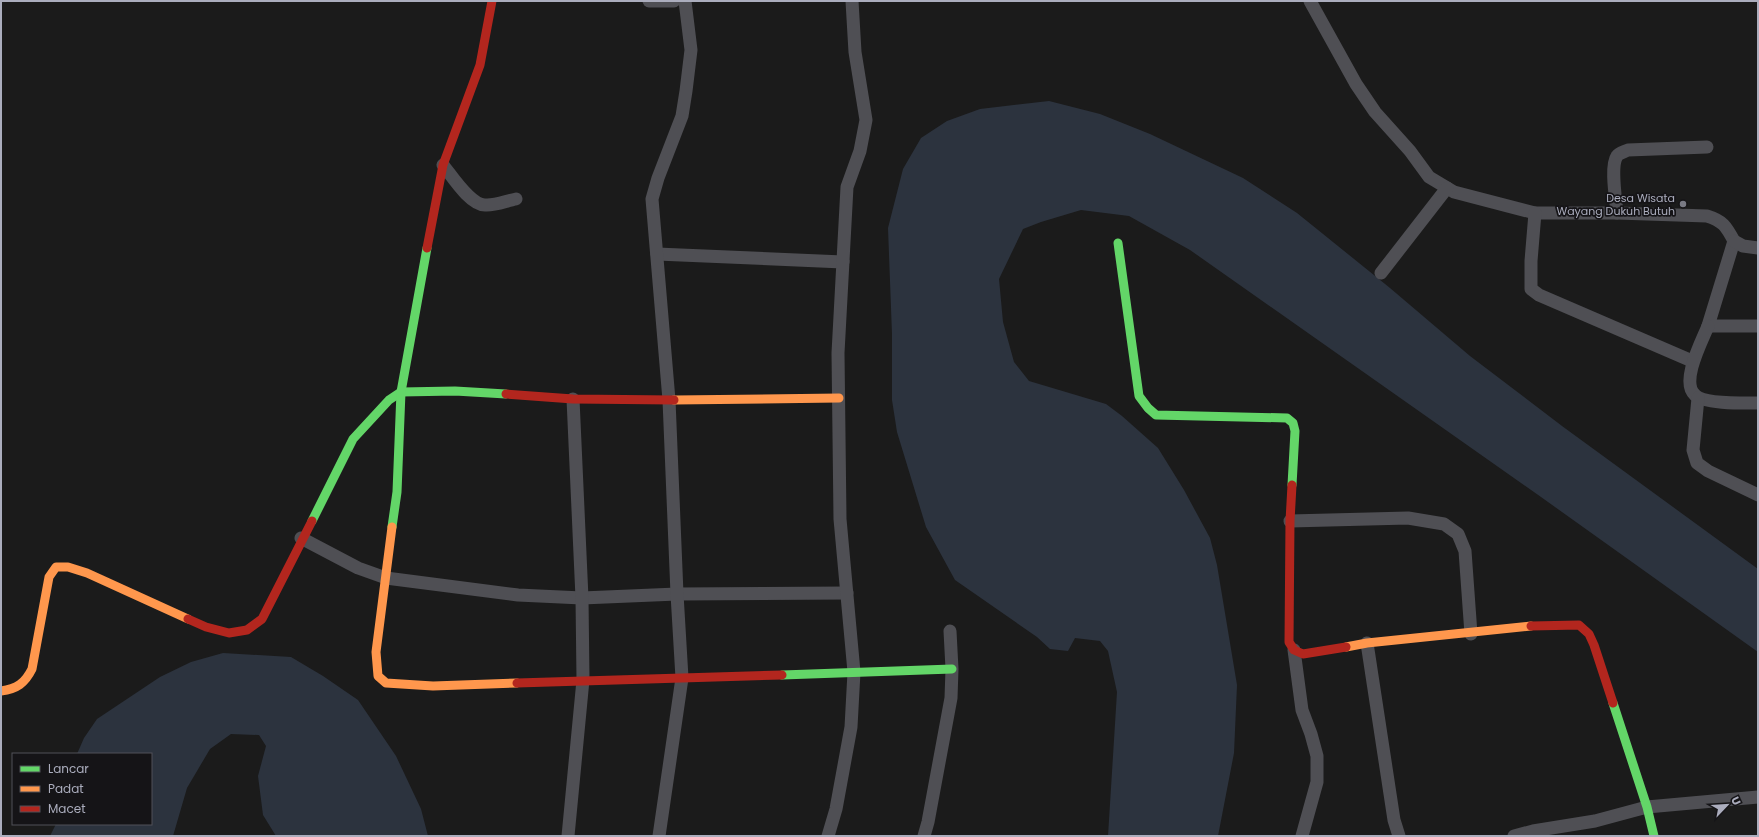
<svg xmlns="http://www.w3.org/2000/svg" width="1759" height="837" font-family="Poppins,sans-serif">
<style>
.water{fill:#2c333e}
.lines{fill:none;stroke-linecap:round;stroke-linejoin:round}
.street{stroke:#4f4f54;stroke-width:13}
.fast{stroke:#63d668;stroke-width:9}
.slow{stroke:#ff974d;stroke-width:9}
.jam{stroke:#b3261e;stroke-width:9}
.poi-dot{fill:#797a84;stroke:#151417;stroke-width:1.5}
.labels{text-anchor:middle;stroke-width:3.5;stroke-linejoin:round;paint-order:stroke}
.poi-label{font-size:11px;fill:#abadbd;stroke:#151417;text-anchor:end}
</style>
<rect width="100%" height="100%" fill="#1b1b1b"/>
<g class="water">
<polygon points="1049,101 1100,114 1150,134 1243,178 1297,213 1390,288 1470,356 1562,426 1758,569 1758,652 1541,497 1190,250 1129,216 1081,210 1041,222 1023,229 999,279 1003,322 1014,362 1029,381 1106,404 1122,416 1158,448 1184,490 1210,538 1217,565 1237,685 1234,753 1218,836 1108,836 1117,692 1108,651 1100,641 1075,638 1068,651 1050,649 1037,637 955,580 926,527 897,432 892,400 892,334 888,228 903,169 921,138 947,121 980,109"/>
<polygon points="223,653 291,657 323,676 358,700 396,756 421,809 428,836 276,836 263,815 258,776 266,746 259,735 231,734 210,749 187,788 173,836 50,836 56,824 151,824 151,754 77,754 84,738 97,719 160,677 191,662"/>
</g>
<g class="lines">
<g class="street">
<polyline points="649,1 674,1"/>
<path d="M1310,1L1356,84L1375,112L1410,151L1429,177L1454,192L1535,213H1617L1707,216C1723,221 1726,226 1734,241L1708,326H1758"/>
<path d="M443,165C452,176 470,205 485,205C494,206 506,201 516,199"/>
<polyline points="1535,213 1531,261 1531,289 1539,295 1692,361"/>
<path d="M1617,213C1616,200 1610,166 1617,156C1619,153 1624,152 1628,150L1707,147"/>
<polyline points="1734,241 1743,246 1758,248"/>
<polyline points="657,254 843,262"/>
<polyline points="1381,273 1447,188"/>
<path d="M1708,326C1702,341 1680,382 1695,395C1703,404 1746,403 1758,403"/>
<polyline points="1698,398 1693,450 1697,463 1708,471 1758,495"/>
<polyline points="1290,521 1408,518 1444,524 1458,534 1465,551 1471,634"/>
<polyline points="301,538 358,568 386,578 518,595 582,598 677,594 847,593"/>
<polyline points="1367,643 1394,820 1399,836"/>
<polyline points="1294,650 1302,710 1311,734 1317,756 1317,782 1302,836"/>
<polyline points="568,836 583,680 582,598 573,399"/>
<polyline points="659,836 682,678 677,594 669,400 652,199 658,178 682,116 686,91 691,50 685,1"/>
<polyline points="828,836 836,809 851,727 854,672 840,519 838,353 847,187 860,151 866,120 855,52 852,1"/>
<polyline points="924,836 928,822 951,698 952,669 950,631"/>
<polyline points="1514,836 1533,831 1595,821 1647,807 1758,797"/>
</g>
<g class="fast">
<polyline points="1118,243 1139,396 1148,408 1156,415 1287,418 1293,423 1295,431 1292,485"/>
<polyline points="312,521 353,439 389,400 401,392 455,391 506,394"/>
<polyline points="392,527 397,492 401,392 427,248"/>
<polyline points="782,675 952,669"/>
<polyline points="1613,703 1647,807 1654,836"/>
</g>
<g class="slow">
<polyline points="674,400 839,398"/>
<polyline points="392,527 376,652 378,676 386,683 433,686 517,683"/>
<polyline points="1346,647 1367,643 1531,626"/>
<path d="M1,691C17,689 25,683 32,669L49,577L56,567H68L87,573L188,619"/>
</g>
<g class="jam">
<polyline points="427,248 443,165 480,65 492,1"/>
<polyline points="506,394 573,399 674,400"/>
<polyline points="1292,485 1290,521 1289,642 1294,650 1303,654 1346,647"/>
<polyline points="188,619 206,627 229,633 247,630 262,619 312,521"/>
<polyline points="1531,626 1579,625 1589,634 1594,645 1613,703"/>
<polyline points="517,683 782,675"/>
</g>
</g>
<circle class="poi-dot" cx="1683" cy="204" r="4"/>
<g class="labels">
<g class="poi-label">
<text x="1675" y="202">Desa Wisata<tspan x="1675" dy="13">Wayang Dukuh Butuh</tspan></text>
</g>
</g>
<rect width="1759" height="837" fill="none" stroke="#abadbd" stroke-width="4"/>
<rect x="12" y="753" width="140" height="72" fill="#151417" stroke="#515159"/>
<rect x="20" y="766" width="20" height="6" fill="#63d668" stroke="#515159"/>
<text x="48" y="773" font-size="12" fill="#abadbd">Lancar</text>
<rect x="20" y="786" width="20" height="6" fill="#ff974d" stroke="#515159"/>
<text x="48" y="793" font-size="12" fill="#abadbd">Padat</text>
<rect x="20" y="806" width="20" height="6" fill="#b3261e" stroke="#515159"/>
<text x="48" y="813" font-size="12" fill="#abadbd">Macet</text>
<g transform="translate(1727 805) rotate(65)" stroke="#151417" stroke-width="3" paint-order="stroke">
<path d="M0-3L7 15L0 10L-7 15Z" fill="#abadbd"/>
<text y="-6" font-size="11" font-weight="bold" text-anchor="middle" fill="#abadbd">U</text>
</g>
</svg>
